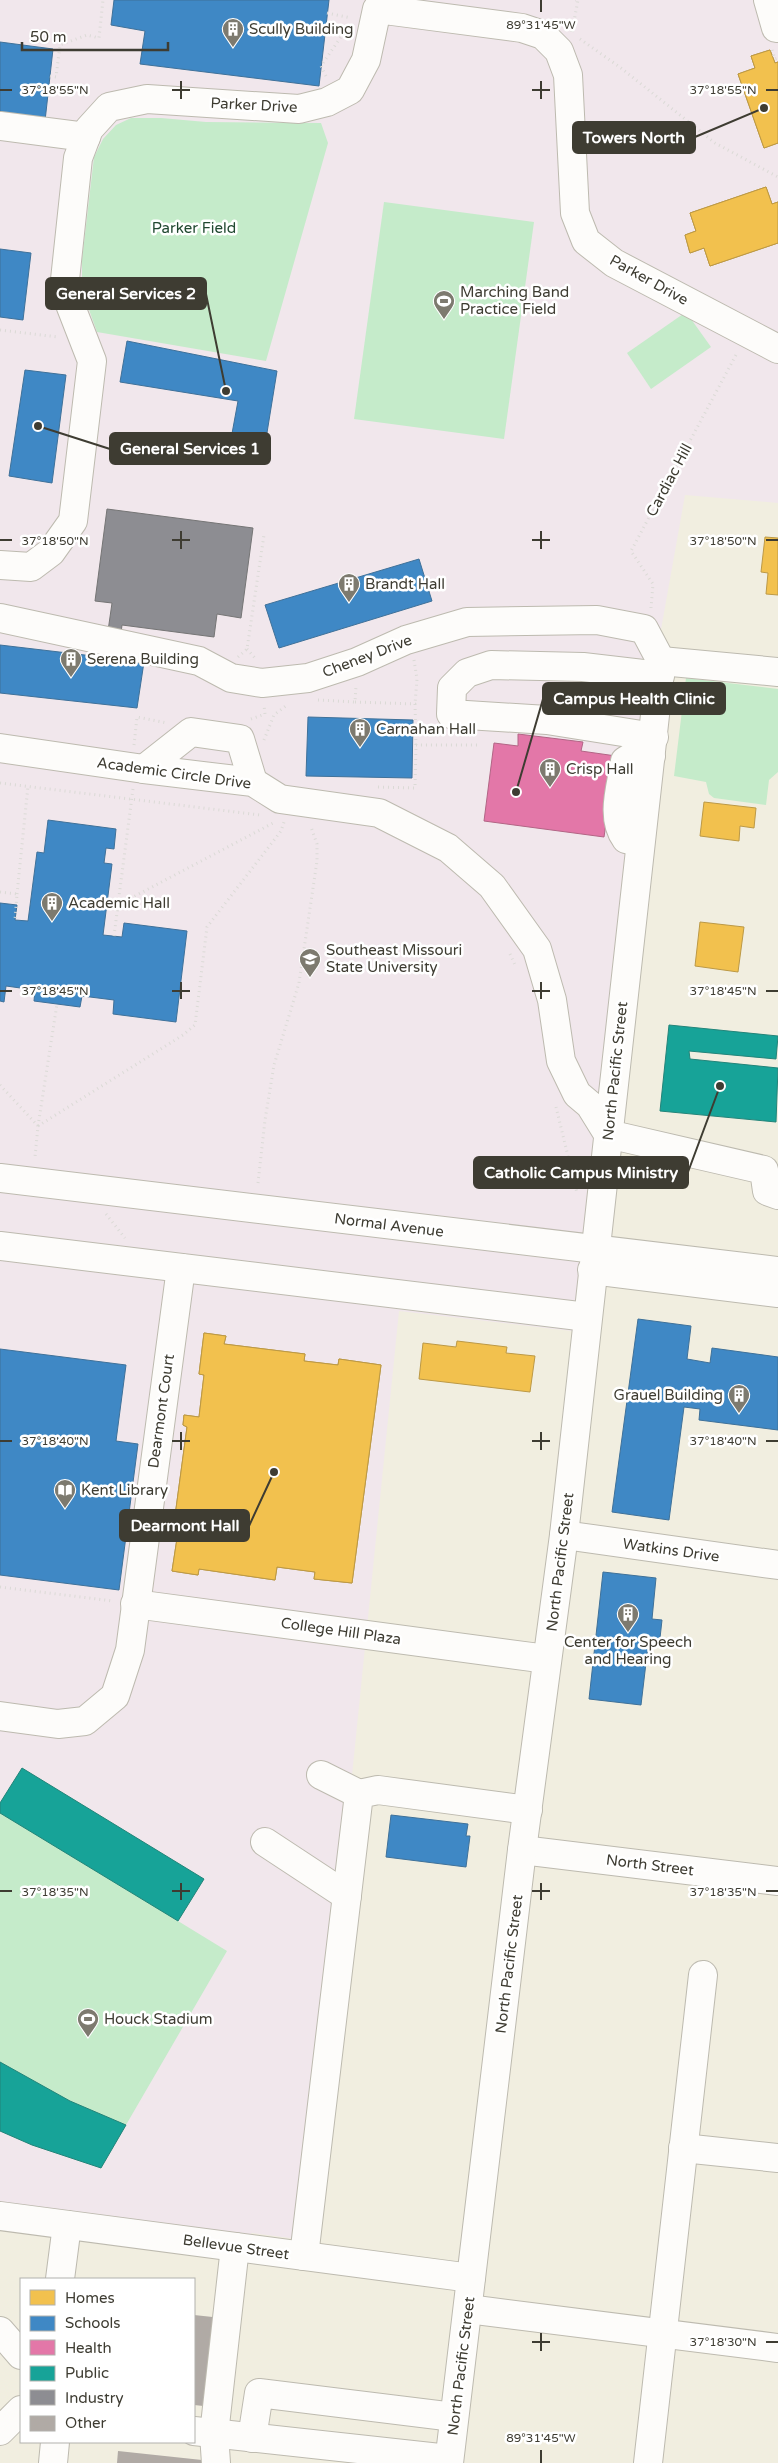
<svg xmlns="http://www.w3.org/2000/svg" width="778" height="2463" font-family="'Varela Round',sans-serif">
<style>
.education{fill:#f1e7ec}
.green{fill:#c5ebca}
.homes{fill:#f2c14e;stroke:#bc9946;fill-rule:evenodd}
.schools{fill:#3f88c5;stroke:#3f7199}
.health{fill:#e377a8;stroke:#b26585}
.public{fill:#17a398;stroke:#238479}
.industry{fill:#8d8d92;stroke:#757575}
.building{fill:#b0aaa5}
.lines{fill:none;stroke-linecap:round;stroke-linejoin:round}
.minor-casing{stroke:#bdbaaf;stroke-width:30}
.path{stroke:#dbdad6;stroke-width:3;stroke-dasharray:1 4;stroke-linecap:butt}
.minor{stroke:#fdfcfa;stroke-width:28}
.ticks{fill:none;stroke:#3e3c32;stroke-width:2}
.labels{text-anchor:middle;stroke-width:5;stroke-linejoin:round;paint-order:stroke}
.poi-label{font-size:15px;fill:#3e3c32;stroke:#fff;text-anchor:start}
.street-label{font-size:15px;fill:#3e3c32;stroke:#fff}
.park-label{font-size:15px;fill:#204830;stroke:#fff}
.ticks-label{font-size:12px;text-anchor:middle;fill:#3e3c32;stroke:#fff;stroke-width:5;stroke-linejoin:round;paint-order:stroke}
.leader{fill:none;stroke:#3e3c32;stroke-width:2}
.callout-dot{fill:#3e3c32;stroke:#fff;stroke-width:2}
.callout{fill:#3e3c32;stroke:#3e3c32;stroke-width:2}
.callout-label{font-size:16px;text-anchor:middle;font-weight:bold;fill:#fff}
</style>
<rect width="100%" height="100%" fill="#f1eee0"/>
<polygon class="education" points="0,0 778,0 778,503 685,495 647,708 595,1249 572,1331 399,1311 305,2240 252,2233 235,2247 0,2216"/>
<g class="green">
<polygon points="131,118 161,118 206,122 321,123 328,143 266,361 97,332 82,290 82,260 94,157 103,139 116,125"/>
<polygon points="384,202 534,222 504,439 354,419"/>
<polygon points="686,312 711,347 651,389 627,353"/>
<polygon points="686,678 778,689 778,772 769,780 766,805 714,798 709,794 706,782 674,776"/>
<polygon points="22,1768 204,1879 178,1921 227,1951 101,2168 32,2145 0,2131 0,1803"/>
</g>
<g class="homes">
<polygon points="770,50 775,63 778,62 778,143 764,148 738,74 755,68 751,56"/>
<polygon points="770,50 775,63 778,62 778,143 764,148 738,74 755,68 751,56"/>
<polygon points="766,187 772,204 778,202 778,243 710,266 704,248 690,253 685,235 696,231 690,213"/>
<polygon points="766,187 772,204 778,202 778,243 710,266 704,248 690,253 685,235 696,231 690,213"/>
<polygon points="765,537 778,538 778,595 766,594 768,573 761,572"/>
<polygon points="704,802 756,808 754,828 740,826 739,841 700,836"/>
<polygon points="700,922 744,927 738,972 695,966"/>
<path d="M204,1333L226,1336L224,1344L305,1354L304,1361L338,1365L339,1359L381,1365L352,1583L314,1579L315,1572L277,1567L275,1580L199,1569L198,1575L172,1571L178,1532L185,1533L187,1517L175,1516L187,1427L183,1425L184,1415L199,1417L204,1375L199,1374ZM305,1374L337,1377L326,1469L273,1463L276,1436L211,1428L216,1377L304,1387ZM273,1472L327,1478L316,1564L278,1559L279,1544L194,1533L199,1492L213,1494L215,1488L270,1495Z"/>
<polygon points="204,1333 226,1336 224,1344 305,1354 304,1361 338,1365 339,1359 381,1365 352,1583 314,1579 315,1572 277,1567 275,1580 199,1569 198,1575 172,1571 178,1532 185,1533 187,1517 175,1516 187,1427 183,1425 184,1415 199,1417 204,1375 199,1374"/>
<polygon points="457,1341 507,1347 506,1353 535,1356 530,1392 419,1379 423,1343 456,1347"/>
</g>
<g class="schools">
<polygon points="114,0 329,0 319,86 140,64 145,31 111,25"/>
<polygon points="0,42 53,49 45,121 0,115"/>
<polygon points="0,249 31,253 23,320 0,317"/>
<polygon points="127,341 277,371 265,445 231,439 238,401 120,382"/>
<polygon points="25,370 66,375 52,483 9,476"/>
<polygon points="419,559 432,601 279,648 265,605"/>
<polygon points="0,645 144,662 137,708 0,693"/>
<polygon points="308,717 413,720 412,778 306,776"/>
<polygon points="48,820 116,829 114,849 106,848 104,863 112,864 103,935 122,937 124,923 187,931 176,1022 113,1014 114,1000 82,996 80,1007 34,1001 35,990 6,986 4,1002 0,1001 0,903 17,905 15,920 28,921 37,852 44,853"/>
<polygon points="638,1319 691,1326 687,1359 710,1363 712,1348 778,1357 778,1430 699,1420 700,1409 684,1407 669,1520 612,1512"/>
<polygon points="0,1349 126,1365 116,1441 138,1444 119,1590 0,1575"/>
<polygon points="603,1572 656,1578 652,1619 662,1620 659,1647 648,1646 641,1705 589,1699"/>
<polygon points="391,1815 468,1824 466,1836 470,1836 466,1867 386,1857"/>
</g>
<polygon class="health" points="518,734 583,742 581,751 616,756 604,837 484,821 494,743 518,746"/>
<g class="public">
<polygon points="669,1025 778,1036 776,1059 689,1051 690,1059 778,1068 776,1122 660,1111"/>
<polygon points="22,1768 204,1879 178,1921 0,1813 0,1803"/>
<polygon points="0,2062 70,2101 126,2125 101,2168 32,2145 0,2131"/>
</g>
<polygon class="industry" points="107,509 253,528 241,618 217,614 214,637 122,625 121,633 108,631 112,603 95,601"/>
<g class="building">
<polygon points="194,2315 222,2318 213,2407 194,2405"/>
<polygon points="118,2451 202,2460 201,2463 117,2463"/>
</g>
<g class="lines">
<g class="minor-casing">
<g id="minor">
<polyline points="768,0 776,28 778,28"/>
<polyline points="0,126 86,137"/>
<polyline points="0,565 31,567 51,552 73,521 92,361 64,289 78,158 89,129 109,107 147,99 299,109 327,102 350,90 366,60 377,9 522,28 543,35 559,51 568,75 575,213 586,241 614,263 778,349"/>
<polyline points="0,618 199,661 231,678 262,683 308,678 357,662 406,640 467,622 597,620 644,629 661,661"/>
<polyline points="661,661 778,672"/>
<polyline points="654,737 547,720 451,714 452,688 467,673 491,665 583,667 660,676"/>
<polyline points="0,748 144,769 253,782 280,799 379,813 448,848 492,886 537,949 552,1000 561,1061 577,1094 590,1105 608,1134 764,1170 767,1191 778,1195"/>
<polyline points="144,769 191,732 240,739 253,782"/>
<path d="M640,842L626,839C610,817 621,787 625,761L636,754L651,756"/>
<polyline points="0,1178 778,1271"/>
<polyline points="0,1246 587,1317"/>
<polyline points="592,1270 778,1293"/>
<polyline points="564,1535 778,1565"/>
<polyline points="135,1604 547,1659"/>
<polyline points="0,1716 58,1724 85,1721 115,1696 130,1650 181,1268"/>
<polyline points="321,1775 359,1794"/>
<polyline points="265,1842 347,1896"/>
<polyline points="522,1850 778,1881"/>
<polyline points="683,2148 778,2158"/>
<polyline points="0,2216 471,2278"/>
<polyline points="304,2256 359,1794 378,1790 528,1810"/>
<polyline points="60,2279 67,2225"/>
<polyline points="468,2309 778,2348"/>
<polyline points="0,2331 21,2355"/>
<polyline points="0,2431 21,2410"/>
<polyline points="194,2431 449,2459"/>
<polyline points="252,2438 259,2393 454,2417"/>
<polyline points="53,2463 55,2442"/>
<polyline points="216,2463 214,2434 235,2247"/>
<polyline points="449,2463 522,1850 564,1535 661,661"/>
<polyline points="648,2463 703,1975"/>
</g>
</g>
<g class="path">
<polyline points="327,13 351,18"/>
<polyline points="572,32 578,0 575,0"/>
<polyline points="580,39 621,68 715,143 778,177"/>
<polyline points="772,50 775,59 778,58"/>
<polyline points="50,76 56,77 60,45 87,35 99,38 103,0"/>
<polyline points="326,76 321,66 349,25"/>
<polyline points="0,330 58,337"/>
<polyline points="651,608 653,584 631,551 737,353"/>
<polyline points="247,649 255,658"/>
<polyline points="238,657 247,649 264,535"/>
<polyline points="414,660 417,679 415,704"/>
<polyline points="318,700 355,702 356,686"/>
<polyline points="355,702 415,704 416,746"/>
<polyline points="251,719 265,714 264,705"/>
<polyline points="264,740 274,715 287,705"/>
<polyline points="134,745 137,717 167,723"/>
<polyline points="0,783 260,815"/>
<polyline points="378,787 415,788 416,745 479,745"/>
<polyline points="0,892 17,894 15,920"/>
<polyline points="17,894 28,786"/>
<polyline points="118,904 133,789"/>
<polyline points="114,936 118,905 275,822"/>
<polyline points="510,954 516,967"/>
<polyline points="0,1085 38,1126 35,1157"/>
<polyline points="556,1107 577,1193"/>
<polyline points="38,1126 183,1035 195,1025 207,927 281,831 284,822"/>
<polyline points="38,1126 57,1004"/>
<polyline points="258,1183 265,1120 274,1065 299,983 317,861 317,844 311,827"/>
<polyline points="106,1214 125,1238"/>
<polyline points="0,1587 113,1601"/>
</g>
<use href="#minor" class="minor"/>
</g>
<path class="ticks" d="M541,0V12M181,81V99M541,81V99M0,90H12M172,90H190M532,90H550M766,90H778M181,531V549M541,531V549M0,540H12M172,540H190M532,540H550M766,540H778M181,982V999M541,982V999M0,991H12M172,991H190M532,991H550M766,991H778M181,1432V1450M541,1432V1450M0,1441H12M172,1441H190M532,1441H550M766,1441H778M181,1883V1900M541,1883V1900M0,1891H12M172,1891H190M532,1891H550M766,1891H778M541,2333V2351M532,2342H550M766,2342H778M541,2450V2463"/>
<defs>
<g id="building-pin" transform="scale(1.125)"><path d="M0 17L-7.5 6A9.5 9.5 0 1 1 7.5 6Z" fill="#7d7a6f" stroke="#fff"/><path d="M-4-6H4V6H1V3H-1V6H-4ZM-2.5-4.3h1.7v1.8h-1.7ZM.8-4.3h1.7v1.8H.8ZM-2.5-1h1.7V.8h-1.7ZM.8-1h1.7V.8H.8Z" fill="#fff"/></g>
<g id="stadium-pin" transform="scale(1.125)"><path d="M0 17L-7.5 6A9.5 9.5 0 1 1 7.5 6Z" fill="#7d7a6f" stroke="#fff"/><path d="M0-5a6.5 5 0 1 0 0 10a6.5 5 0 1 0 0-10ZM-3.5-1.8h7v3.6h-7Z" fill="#fff"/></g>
<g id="university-pin" transform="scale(1.125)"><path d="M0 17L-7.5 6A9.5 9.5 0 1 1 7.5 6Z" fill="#7d7a6f" stroke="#fff"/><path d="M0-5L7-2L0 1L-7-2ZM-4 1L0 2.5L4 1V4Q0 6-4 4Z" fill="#fff"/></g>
<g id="library-pin" transform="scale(1.125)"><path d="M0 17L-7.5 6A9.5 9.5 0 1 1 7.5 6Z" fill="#7d7a6f" stroke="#fff"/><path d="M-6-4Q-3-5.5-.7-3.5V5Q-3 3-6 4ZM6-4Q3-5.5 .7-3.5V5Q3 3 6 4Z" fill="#fff"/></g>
</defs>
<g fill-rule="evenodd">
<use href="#building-pin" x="233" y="29"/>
<use href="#stadium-pin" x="444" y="301"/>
<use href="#building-pin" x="349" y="584"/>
<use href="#building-pin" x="71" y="659"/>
<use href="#building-pin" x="360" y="729"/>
<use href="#building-pin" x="550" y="769"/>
<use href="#building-pin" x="52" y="903"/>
<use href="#university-pin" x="310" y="959"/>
<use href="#building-pin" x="739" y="1395"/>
<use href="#library-pin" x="65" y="1490"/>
<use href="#building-pin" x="628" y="1614"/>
<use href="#stadium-pin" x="88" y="2019"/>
</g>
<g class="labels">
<g class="poi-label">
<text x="249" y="34">Scully Building</text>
<text x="460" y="297">Marching Band<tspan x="460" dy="17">Practice Field</tspan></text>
<text x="365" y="589">Brandt Hall</text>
<text x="87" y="664">Serena Building</text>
<text x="376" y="734">Carnahan Hall</text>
<text x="566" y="774">Crisp Hall</text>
<text x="68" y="908">Academic Hall</text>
<text x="326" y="955">Southeast Missouri<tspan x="326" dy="17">State University</tspan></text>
<text x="723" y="1400" text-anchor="end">Grauel Building</text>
<text x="81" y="1495">Kent Library</text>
<text x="628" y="1647" text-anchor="middle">Center for Speech<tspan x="628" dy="17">and Hearing</tspan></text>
<text x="104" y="2024">Houck Stadium</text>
</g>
<g class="street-label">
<text transform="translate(254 105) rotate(3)" y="5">Parker Drive</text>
<text transform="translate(649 280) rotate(29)" y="5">Parker Drive</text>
<text transform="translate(669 480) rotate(-62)" y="5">Cardiac Hill</text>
<text transform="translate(367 656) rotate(-21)" y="5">Cheney Drive</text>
<text transform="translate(174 773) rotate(8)" y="5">Academic Circle Drive</text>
<text transform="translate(615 1071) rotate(-84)" y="5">North Pacific Street</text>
<text transform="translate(389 1225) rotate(7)" y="5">Normal Avenue</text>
<text transform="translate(161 1411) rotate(-82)" y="5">Dearmont Court</text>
<text transform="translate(671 1550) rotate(8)" y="5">Watkins Drive</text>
<text transform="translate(560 1562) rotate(-83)" y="5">North Pacific Street</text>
<text transform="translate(341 1631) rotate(8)" y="5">College Hill Plaza</text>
<text transform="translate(650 1865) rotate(7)" y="5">North Street</text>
<text transform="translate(509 1964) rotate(-83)" y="5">North Pacific Street</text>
<text transform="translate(236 2247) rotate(8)" y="5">Bellevue Street</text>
<text transform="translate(461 2366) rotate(-83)" y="5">North Pacific Street</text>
</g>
<g class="park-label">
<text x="194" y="233">Parker Field</text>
</g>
</g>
<g class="ticks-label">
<text x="541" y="29">89°31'45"W</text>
<text x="55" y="94">37°18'55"N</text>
<text x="723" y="94">37°18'55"N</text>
<text x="55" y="545">37°18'50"N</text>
<text x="723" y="545">37°18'50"N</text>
<text x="55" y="995">37°18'45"N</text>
<text x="723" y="995">37°18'45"N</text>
<text x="55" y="1445">37°18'40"N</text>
<text x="723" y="1445">37°18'40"N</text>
<text x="55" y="1896">37°18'35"N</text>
<text x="723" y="1896">37°18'35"N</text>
<text x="723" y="2346">37°18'30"N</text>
<text x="541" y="2442">89°31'45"W</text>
</g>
<path class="leader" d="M764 108L695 137M226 391L206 294M38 426L110 449M516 792L543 699M720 1086L688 1172M274 1472L249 1526"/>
<g class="callout-dot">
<circle cx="764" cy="108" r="5"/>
<circle cx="226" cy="391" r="5"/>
<circle cx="38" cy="426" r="5"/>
<circle cx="516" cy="792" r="5"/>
<circle cx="720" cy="1086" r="5"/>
<circle cx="274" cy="1472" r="5"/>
</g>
<g class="callout">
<rect x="573" y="122" width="122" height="31" rx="5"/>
<rect x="46" y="278" width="160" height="31" rx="5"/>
<rect x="110" y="433" width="160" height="31" rx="5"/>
<rect x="543" y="683" width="182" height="31" rx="5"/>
<rect x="474" y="1157" width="214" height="31" rx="5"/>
<rect x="120" y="1510" width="129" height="31" rx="5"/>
</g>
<g class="callout-label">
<text x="634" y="143">Towers North</text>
<text x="126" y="299">General Services 2</text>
<text x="190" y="454">General Services 1</text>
<text x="634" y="704">Campus Health Clinic</text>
<text x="581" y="1178">Catholic Campus Ministry</text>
<text x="185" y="1531">Dearmont Hall</text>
</g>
<rect x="20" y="2278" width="175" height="165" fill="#ffffff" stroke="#b2b1ad"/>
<rect x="30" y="2290" width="25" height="15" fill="#f2c14e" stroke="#b2b1ad"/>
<text x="65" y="2303" font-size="15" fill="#3e3c32">Homes</text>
<rect x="30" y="2316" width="25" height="15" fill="#3f88c5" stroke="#b2b1ad"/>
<text x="65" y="2328" font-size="15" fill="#3e3c32">Schools</text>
<rect x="30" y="2340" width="25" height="15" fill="#e377a8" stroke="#b2b1ad"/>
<text x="65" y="2353" font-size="15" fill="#3e3c32">Health</text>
<rect x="30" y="2366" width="25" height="15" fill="#17a398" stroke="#b2b1ad"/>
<text x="65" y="2378" font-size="15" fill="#3e3c32">Public</text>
<rect x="30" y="2390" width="25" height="15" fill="#8d8d92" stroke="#b2b1ad"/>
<text x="65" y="2403" font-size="15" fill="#3e3c32">Industry</text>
<rect x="30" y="2416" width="25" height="15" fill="#b0aaa5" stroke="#b2b1ad"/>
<text x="65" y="2428" font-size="15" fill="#3e3c32">Other</text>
<path d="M22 42v8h146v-8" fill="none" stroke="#3e3c32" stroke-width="2.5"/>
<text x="30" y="42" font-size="15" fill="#3e3c32" stroke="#ffffff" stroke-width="4" paint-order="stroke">50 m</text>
</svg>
